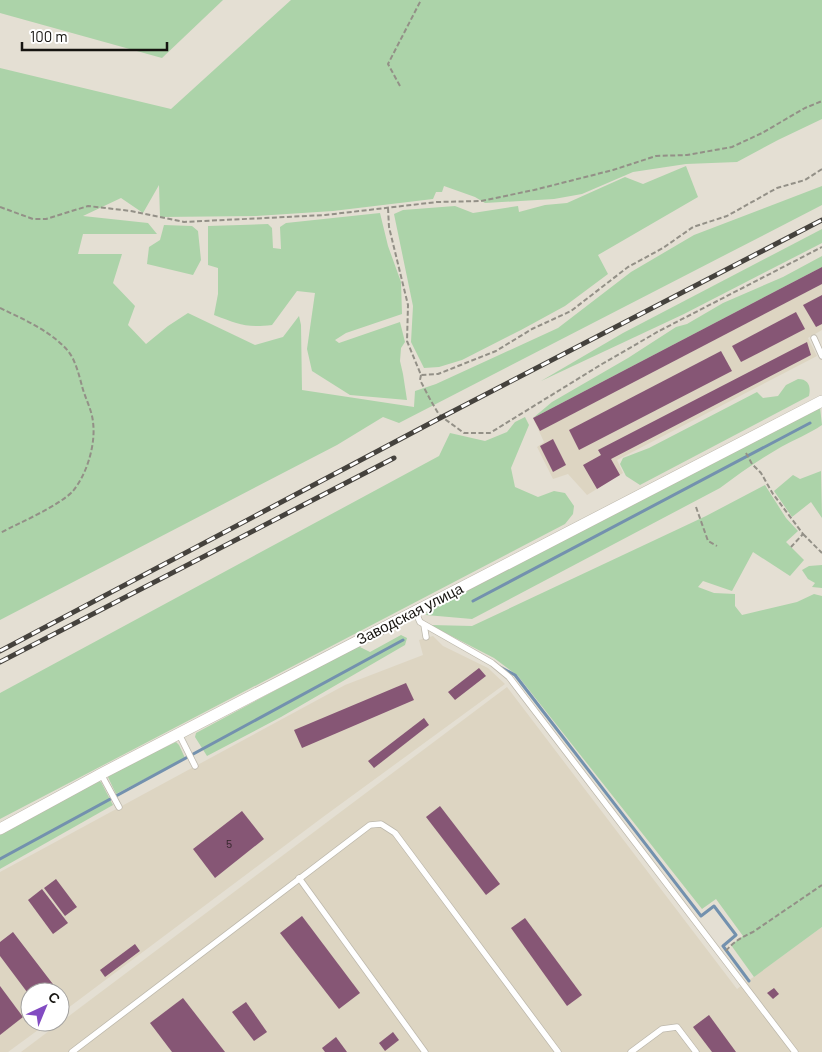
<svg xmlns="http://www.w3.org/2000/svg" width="822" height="1052" font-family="Barlow,sans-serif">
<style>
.built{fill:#ddd5c2}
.green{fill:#acd3a9}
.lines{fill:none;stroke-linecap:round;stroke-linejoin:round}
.stream{stroke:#7391ae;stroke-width:3}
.building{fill:#865675}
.lane-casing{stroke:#bdb8ac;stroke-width:7}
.street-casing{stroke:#bdb8ac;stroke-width:12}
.path{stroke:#939087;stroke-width:2;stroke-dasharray:5 2.5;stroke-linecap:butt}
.lane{stroke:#fff;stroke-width:5.5}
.street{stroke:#fff;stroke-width:11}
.rail-casing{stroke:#45423d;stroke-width:5}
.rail{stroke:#fff;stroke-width:3;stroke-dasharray:9;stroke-linecap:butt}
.labels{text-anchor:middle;stroke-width:4;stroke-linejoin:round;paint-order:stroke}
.number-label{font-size:12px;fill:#322429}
.street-label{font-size:15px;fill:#161410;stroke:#fff}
</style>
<rect width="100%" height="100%" fill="#e4dfd3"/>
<g class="built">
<polygon points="822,267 822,330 808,338 817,356 617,460 623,473 587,495 568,474 553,479 537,447 544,442 533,418"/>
<polygon points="433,636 443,646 488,668 505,684 323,817 60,1014 60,992 30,992 30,1022 49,1022 8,1052 0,1052 0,872 345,685 423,655 419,640"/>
<polygon points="507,687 737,989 822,927 822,1052 21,1052"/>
</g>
<g class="green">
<polygon points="0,0 223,0 162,58 0,13"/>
<polygon points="291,0 822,0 822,119 778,140 737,162 686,164 633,172 582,194 554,199 485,203 475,197 444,186 442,192 436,192 433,199 333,211 256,216 160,217 159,185 143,213 121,198 83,216 148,223 157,234 83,234 78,254 122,254 113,283 135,306 128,325 146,344 168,326 188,313 255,345 283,337 299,316 301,325 302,390 414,407 415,391 436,384 558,328 631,272 694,235 822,186 822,205 399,423 383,417 337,445 0,620 0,68 171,109"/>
<polygon points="686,166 698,197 598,255 608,274 565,306 521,330 462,360 439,367 424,368 411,342 413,306 394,214 403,210 455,206 473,213 518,206 519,212 545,205 567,203 625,177 643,184"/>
<path d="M380,213L388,246L401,282L402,314L346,333L335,340L339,343L400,322L405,342L401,348L400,361L403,374L407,400L350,395L312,371L307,349L315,293L297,291L272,325C245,328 238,324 214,315L218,294V268L208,265V226L268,224L272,228L273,248L281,249L280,227L286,223Z"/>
<polygon points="164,225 192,226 198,231 201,260 193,275 147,264 149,247 160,240"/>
<polygon points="822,229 822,243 684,314 541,381 623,333"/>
<polygon points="822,256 822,267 533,418 552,402 628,358 676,327 687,324 723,303 783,277"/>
<path d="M798,379C809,379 811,387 809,396L640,485L626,476L620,464L623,458L649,448L757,392L763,398L778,396L786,385Z"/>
<path d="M820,407L822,425C809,434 795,439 781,447C760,459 740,473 720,488L472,619L426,615L428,611Z"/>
<polygon points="525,417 529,425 511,468 515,487 538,497 554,491 565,493 574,506 573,514 565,524 0,819 0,693 439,456 450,433 485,441 507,432 515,422"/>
<polygon points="821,471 822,518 811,502 792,517 774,491 793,475 800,479"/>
<polygon points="765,485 786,518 798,531 786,542 804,560 790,576 753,552 732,591 703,581 698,587 714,593 735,594 735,606 742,615 797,602 814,594 822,596 822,927 754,977 731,945 743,936 716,899 702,909 518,676 494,658 430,625 472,626 706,516"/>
<polygon points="822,565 822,588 812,587 815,583 808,579 802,570 809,566"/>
<polygon points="401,635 407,638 405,645 281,717 207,756 195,737 196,733 358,646 370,652"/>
<polygon points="176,742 179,745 185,758 116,794 107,775"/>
<polygon points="97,780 101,782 113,805 0,869 0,834"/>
</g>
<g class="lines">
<g class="stream">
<polyline points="473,601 810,423"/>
<polyline points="500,667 515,675 701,916 714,906 736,935 723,946 749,981"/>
<polyline points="0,859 403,640"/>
</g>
</g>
<g class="building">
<polygon points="822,267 822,284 540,431 533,418"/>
<polygon points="822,295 822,324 816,327 803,305"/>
<polygon points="796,312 805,329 741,362 732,346"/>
<polygon points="807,342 811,355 611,459 620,475 597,489 583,465 601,455 598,450"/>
<polygon points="721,351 732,371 579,450 569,430"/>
<polygon points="553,439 566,465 553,472 540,446"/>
<polygon points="479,668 486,676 455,700 448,692"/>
<polygon points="406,683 414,700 302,748 294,730"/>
<polygon points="424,718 429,725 374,768 368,761"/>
<polygon points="440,806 500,884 486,895 426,817"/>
<polygon points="242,811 264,839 215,878 193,849"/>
<polygon points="56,879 77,907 65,916 44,888"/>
<polygon points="42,889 68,923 53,934 28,900"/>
<polygon points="302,916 360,993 339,1009 280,933"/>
<polygon points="525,918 582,995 567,1006 511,928"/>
<polygon points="13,932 59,992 30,992 30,996 0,956 0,942"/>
<polygon points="135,944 140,951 105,977 100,970"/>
<polygon points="0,986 23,1017 0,1035"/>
<polygon points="774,988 779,994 773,999 767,993"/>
<polygon points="183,998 225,1052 172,1052 150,1023"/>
<polygon points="246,1002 267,1032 254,1041 232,1012"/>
<polygon points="709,1015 736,1052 712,1052 693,1027"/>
<polygon points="393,1032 399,1040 385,1051 379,1043"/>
<polygon points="336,1037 347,1052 325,1052 322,1048"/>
</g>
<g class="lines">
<g class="lane-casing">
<g id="lane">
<polyline points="814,338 822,356"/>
<polyline points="415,611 420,622 492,663 509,677 795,1052"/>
<polyline points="424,625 426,637"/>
<polyline points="179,734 195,766"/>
<polyline points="101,774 119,807"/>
<polyline points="299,878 425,1052"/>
<polyline points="72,1052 370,825 381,824 395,833 558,1052"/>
<polyline points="631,1052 662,1029 677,1027 696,1052"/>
</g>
</g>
<g class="street-casing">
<polyline id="street" points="0,829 101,774 822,401"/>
</g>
<g class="path">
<polyline points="400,86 388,64 421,0"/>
<polyline points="0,207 33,219 46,219 88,206 131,211 184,222 325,215 437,202 481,201 534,190 613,170 656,156 687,155 732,147 762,133 805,108 822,101"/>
<polyline points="388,208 389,227 408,305 407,341 421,375 438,374 496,351 532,329 571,311 628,267 663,248 693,227 727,216 777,188 805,180 822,169"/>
<path d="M0,308C23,319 51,331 68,351C75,359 79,375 82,386C85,398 92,410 93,422C96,444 87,474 73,491C59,506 19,523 0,533"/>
<polyline points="421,375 420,380 431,401 438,413 442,417 464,433 490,433 602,364 659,331 822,247"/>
<polyline points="746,453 752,464 761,473 773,494 803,534 791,547"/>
<polyline points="696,507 708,541 717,546"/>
<polyline points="803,534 822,553"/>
<path d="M726,951C733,942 742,937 753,932L822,885"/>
</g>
<use href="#lane" class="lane"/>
<use href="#street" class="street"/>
<g class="rail-casing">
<g id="rail">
<polyline points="0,651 442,417 822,220"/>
<polyline points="0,662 394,458"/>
</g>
</g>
<use href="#rail" class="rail"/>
</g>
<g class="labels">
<g class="number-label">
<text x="229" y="848">5</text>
</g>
<g class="street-label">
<text transform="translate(410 614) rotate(-27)" y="5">Заводская улица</text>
</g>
</g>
<g transform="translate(45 1007) rotate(44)"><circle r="24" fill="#ffffff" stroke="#a2a19f"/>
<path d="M0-4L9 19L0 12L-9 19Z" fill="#824bc2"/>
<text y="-8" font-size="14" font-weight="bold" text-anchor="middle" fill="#161410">С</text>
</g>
<path d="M22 42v8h145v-8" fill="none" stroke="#161410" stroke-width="2.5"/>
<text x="30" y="42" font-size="15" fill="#161410" stroke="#ffffff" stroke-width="4" paint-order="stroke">100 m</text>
</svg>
